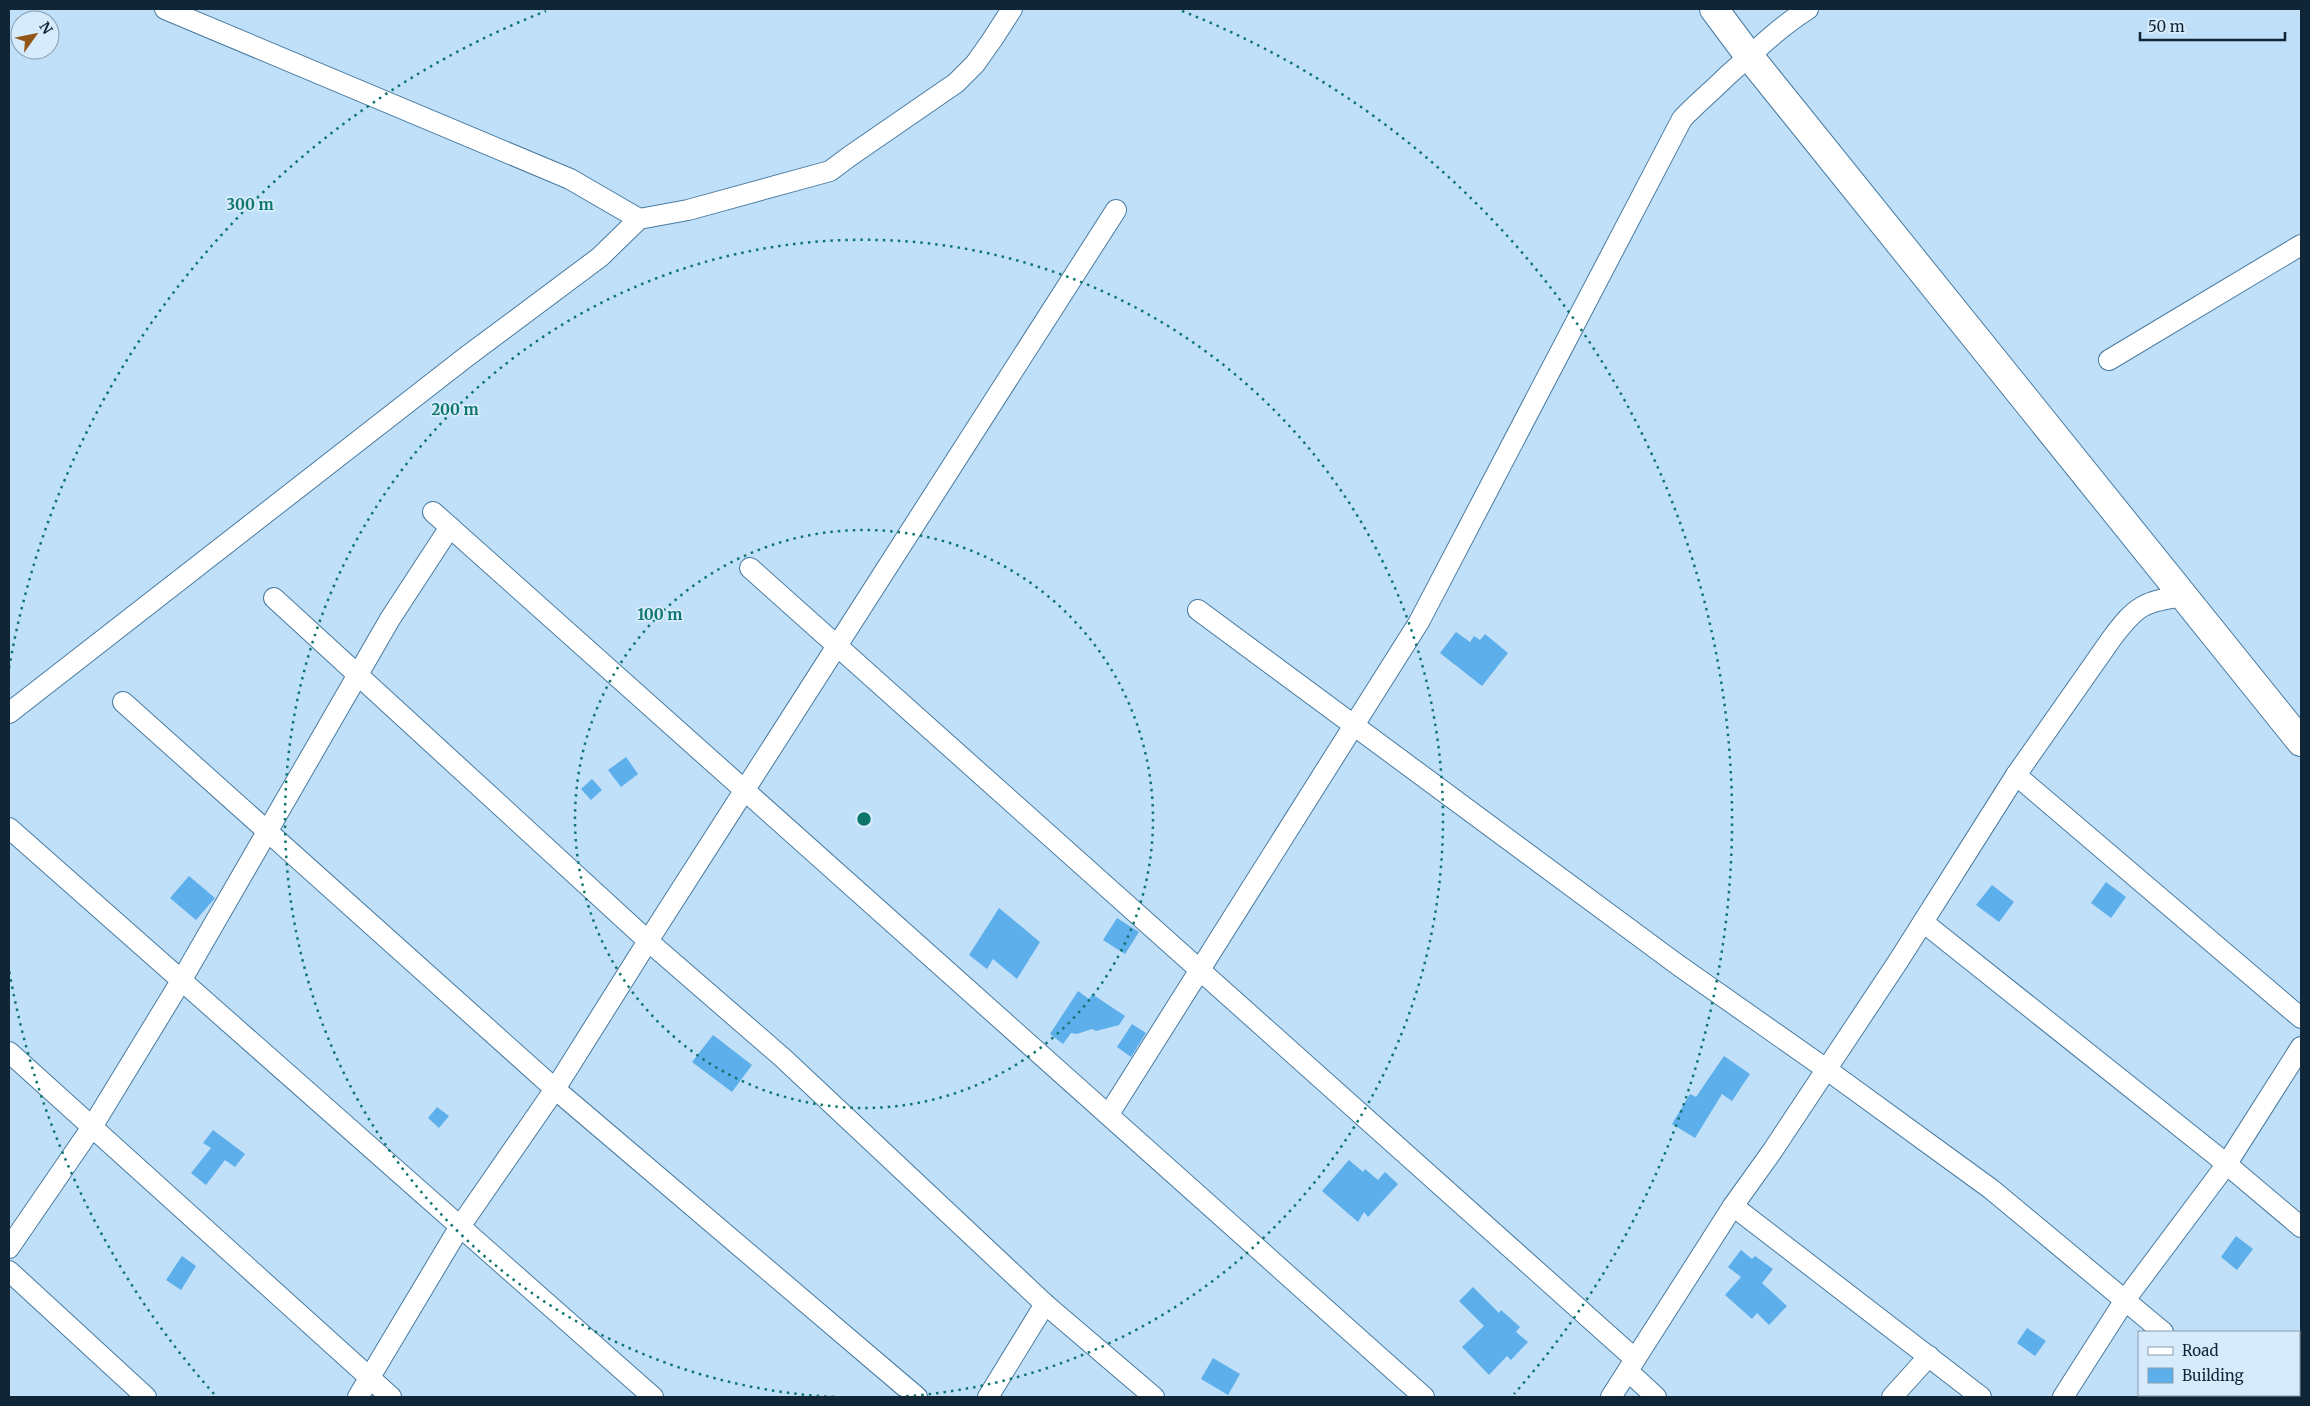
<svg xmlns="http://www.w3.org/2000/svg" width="2310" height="1406" font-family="Merriweather,serif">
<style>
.building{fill:#5dafeb}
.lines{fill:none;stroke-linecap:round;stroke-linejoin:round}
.street-casing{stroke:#487ba1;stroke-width:22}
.secondary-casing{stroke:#487ba1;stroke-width:30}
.street{stroke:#fff;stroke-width:20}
.secondary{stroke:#fff;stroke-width:28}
.ring{fill:none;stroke:#0f766e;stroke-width:2.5;stroke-dasharray:2.5 5}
.centre{fill:#0f766e;stroke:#d6ebfc;stroke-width:2.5}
.ring-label{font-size:15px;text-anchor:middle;font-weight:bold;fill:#0f766e;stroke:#d6ebfc;stroke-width:4;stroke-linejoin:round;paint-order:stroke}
</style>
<rect width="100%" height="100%" fill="#c0dff8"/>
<g class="building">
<polygon points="1456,632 1470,642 1474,636 1480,640 1485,634 1508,653 1482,686 1440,653"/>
<polygon points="626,757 638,774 621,787 608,770"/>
<polygon points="592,779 602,790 591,800 581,789"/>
<polygon points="189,876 215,898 196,920 170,898"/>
<polygon points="2106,882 2126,897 2111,918 2091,903"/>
<polygon points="1992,885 2014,902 1999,922 1976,905"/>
<polygon points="999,908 1040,942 1017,979 993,959 987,969 969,955"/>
<polygon points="1117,918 1139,932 1125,954 1103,940"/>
<polygon points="1078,991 1089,999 1092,994 1125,1016 1119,1025 1096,1031 1092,1029 1077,1034 1071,1033 1063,1044 1050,1034"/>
<polygon points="1132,1024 1146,1033 1131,1057 1117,1047"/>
<polygon points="713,1035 752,1065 732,1092 692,1062"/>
<polygon points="1724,1056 1750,1074 1732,1101 1722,1094 1695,1138 1672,1124 1690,1094 1696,1097"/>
<polygon points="437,1107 449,1116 439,1128 428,1118"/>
<polygon points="213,1130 245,1154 235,1167 225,1160 206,1185 191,1173 211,1148 203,1143"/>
<polygon points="1349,1160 1363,1172 1365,1169 1378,1180 1385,1172 1398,1184 1368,1217 1364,1212 1358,1222 1322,1191"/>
<polygon points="2236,1236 2253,1249 2237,1270 2221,1257"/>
<polygon points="1741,1250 1752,1259 1755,1256 1773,1269 1762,1283 1787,1306 1769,1325 1757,1313 1752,1319 1725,1295 1741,1277 1728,1267"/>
<polygon points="182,1256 196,1266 181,1290 166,1280"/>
<polygon points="1473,1287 1499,1313 1501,1310 1520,1327 1516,1332 1528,1342 1511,1360 1507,1356 1489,1375 1462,1347 1484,1326 1459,1301"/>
<polygon points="2027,1328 2046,1341 2035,1356 2017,1343"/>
<polygon points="1213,1358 1240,1374 1228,1395 1201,1379"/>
</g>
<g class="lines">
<g class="street-casing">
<g id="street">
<polyline points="165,9 570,179 639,219"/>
<polyline points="2109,360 2301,245"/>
<polyline points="433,512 1424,1397"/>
<polyline points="750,568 1635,1359"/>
<polyline points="274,598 648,941 783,1058 1045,1304 1154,1397"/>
<polyline points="1198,610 1678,965 1826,1069 1991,1189 2163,1332"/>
<polyline points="123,702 555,1089 917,1397"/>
<polyline points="9,713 466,357 600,257 639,219 688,210 830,171 850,156 956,83 975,64 992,40 1012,9"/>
<polyline points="2016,775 2301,1018"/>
<polyline points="9,828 653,1397"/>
<polyline points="1923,922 2218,1157 2301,1227"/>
<polyline points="9,1052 391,1397"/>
<path d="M1109,1114L1419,622L1682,119C1696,104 1712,91 1727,76C1753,53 1778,28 1808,9"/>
<polyline points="1733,1206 1981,1397"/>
<polyline points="9,1248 92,1127 181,981 390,619 450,527"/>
<polyline points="9,1271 146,1397"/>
<polyline points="1628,1371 1656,1397"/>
<polyline points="2237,1395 2240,1397"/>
<polyline points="358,1397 459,1228 555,1089 648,941 1116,210"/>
<polyline points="988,1397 1045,1304"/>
<path d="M1611,1397L1733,1206L1773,1150L1899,960L2016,775L2112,638C2136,606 2144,601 2184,596"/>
<polyline points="1892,1397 1929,1356"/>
<polyline points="2063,1397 2125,1300 2226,1165 2301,1047"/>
</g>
</g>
<g class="secondary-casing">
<polyline id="secondary" points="1714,9 1749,56 2301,742"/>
</g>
<use href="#street" class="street"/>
<use href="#secondary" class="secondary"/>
</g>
<g class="ring">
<circle cx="864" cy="819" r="289"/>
<path d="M834 1397A579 579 0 1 1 894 1397"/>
<path d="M214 1394A868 868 0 0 1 9 970M9 668A868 868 0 0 1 546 11M1182 11A868 868 0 0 1 1514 1394"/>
</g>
<circle cx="864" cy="819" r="8" class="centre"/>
<g class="ring-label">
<text x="250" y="210">300 m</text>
<text x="455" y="415">200 m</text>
<text x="660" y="620">100 m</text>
</g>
<rect width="2310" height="1406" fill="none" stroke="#102535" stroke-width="20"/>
<rect x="2138" y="1331" width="162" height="65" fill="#d6ebfc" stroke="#879cac"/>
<rect x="2148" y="1347" width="25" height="8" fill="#ffffff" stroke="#879cac"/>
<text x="2182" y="1356" font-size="15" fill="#102535">Road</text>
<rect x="2148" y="1368" width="25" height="15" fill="#5dafeb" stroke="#879cac"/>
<text x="2182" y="1381" font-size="15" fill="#102535">Building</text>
<g transform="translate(35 35) rotate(57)"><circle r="24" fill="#d6ebfc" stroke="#879cac"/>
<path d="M0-4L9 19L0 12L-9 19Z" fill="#915615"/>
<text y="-8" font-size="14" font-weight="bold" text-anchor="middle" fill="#102535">N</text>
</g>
<path d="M2140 32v8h145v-8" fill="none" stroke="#102535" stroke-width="2.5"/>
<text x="2148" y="32" font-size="15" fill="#102535" stroke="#d6ebfc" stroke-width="4" paint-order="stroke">50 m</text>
</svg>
